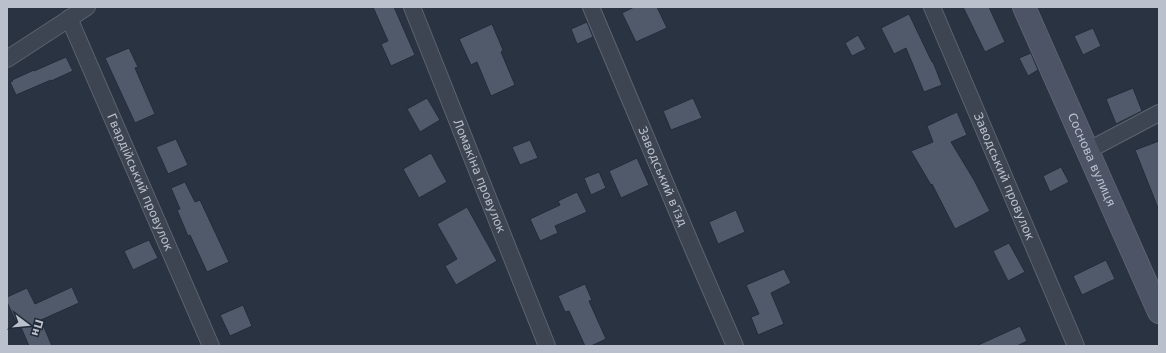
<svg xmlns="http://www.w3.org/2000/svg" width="1166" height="353" font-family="'DejaVu Sans',sans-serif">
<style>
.building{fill:#505a6b;stroke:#242c39}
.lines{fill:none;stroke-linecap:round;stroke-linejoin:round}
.street-casing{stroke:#5c636f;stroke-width:18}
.secondary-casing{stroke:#5c636f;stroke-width:24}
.street{stroke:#3d4552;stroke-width:16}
.secondary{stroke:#4c5465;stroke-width:22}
.labels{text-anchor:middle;stroke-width:3.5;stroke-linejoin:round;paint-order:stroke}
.street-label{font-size:12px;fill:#bbc1cc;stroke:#222a37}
</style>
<rect width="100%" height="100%" fill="#293342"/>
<g class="building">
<polygon points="373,7 394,7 415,55 391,66 381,44 388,41"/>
<polygon points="634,7 657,7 667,28 636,42 622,13"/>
<polygon points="963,7 989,7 1005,42 985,52"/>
<polygon points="909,14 932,62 933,62 942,85 924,92 906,48 894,54 881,28"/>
<polygon points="587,22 593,37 577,44 571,29"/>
<polygon points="492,24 503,50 501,52 515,85 491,96 477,62 471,65 459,39"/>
<polygon points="1093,28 1101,46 1083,55 1074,36"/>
<polygon points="858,35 866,49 852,56 845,43"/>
<polygon points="129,48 138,67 135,68 155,114 135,123 105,58"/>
<polygon points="1031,53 1038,70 1028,76 1019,58"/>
<polygon points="66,57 73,71 51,81 51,80 16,95 10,82 13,81 12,80 34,70 34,71"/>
<polygon points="1133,88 1142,111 1116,124 1106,99"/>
<polygon points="427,98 440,120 420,132 407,109"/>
<polygon points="693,98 702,118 671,130 663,111"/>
<polygon points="957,112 967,135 951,142 974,180 990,211 955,229 932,184 931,185 911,151 933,142 927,126"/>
<polygon points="176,139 188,165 168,174 156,147"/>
<polygon points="530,140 538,158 520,165 512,147"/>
<polygon points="1159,141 1159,208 1158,208 1135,150"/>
<polygon points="431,153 447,182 419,198 403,169"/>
<polygon points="637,158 649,185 621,198 609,171"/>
<polygon points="1061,167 1069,182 1050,192 1043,176"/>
<polygon points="599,172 606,188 591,195 584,178"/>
<polygon points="185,182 195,202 200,200 229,262 207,272 190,235 188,236 177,210 180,209 171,188"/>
<polygon points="577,192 587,212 555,226 558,233 540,241 530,219 560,205 558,201"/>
<polygon points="467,207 497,261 456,285 445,266 457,259 437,224"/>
<polygon points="736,210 745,232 718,244 709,222"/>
<polygon points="149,240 158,258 133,270 124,251"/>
<polygon points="1009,243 1025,272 1008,281 993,251"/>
<polygon points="1106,260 1115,279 1082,295 1073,276"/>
<polygon points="784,269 791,283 771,293 784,324 758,335 751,317 759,314 746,285"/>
<polygon points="585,284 592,300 589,301 606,339 591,346 585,346 569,311 565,312 558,296"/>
<polygon points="72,287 79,303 41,320 52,346 29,346 20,325 18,326 7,302 7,297 27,288 35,304"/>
<polygon points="243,305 252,326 230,336 220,315"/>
<polygon points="1020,326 1027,341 1017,346 976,346"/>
</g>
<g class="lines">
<g class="street-casing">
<g id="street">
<path id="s1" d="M412,7L547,346"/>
<path id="s2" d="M591,7L696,256L735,346"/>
<path id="s3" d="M932,7L1076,346"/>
<path id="s4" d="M69,18L211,346"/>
<polyline points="7,59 87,7"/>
<polyline points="1087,151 1159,113"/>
</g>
</g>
<g class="secondary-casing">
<g id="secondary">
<path id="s5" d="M1024,7L1159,312"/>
</g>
</g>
<use href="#street" class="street"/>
<use href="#secondary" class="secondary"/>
</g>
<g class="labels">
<g class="street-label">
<text dy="4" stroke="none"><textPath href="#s5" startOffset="167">Соснова вулиця</textPath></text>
<text dy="4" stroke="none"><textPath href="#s1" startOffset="182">Ломакіна провулок</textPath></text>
<text dy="4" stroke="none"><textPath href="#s3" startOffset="184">Заводський провулок</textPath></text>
<text dy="4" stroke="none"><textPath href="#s2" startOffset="184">Заводський в’їзд</textPath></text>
<text dy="4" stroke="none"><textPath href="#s4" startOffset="179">Гвардійський провулок</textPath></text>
</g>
</g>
<rect width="1166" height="353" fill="none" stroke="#bbc1cc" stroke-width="16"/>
<g transform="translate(28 325) rotate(106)" stroke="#222a37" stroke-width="3" paint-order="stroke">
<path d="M0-3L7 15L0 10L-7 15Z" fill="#bbc1cc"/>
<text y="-6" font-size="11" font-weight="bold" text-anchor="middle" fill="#bbc1cc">Пн</text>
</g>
</svg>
